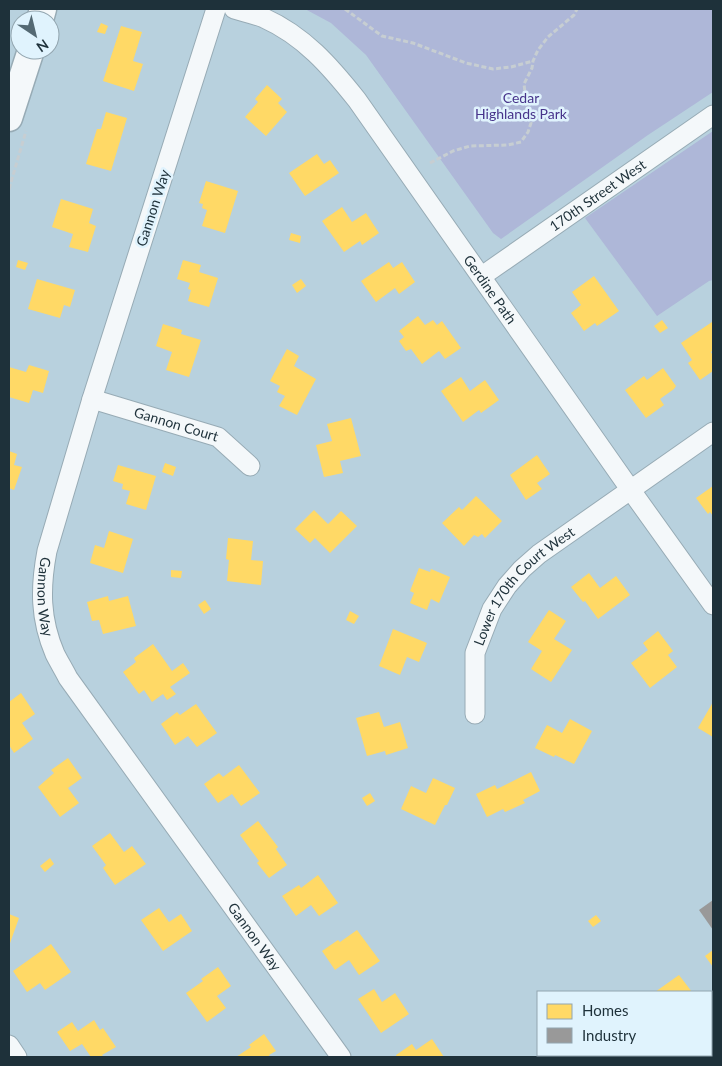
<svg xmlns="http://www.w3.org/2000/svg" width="722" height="1066" font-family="Lato,sans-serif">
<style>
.green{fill:#aeb7d8}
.homes{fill:#ffd966}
.industry{fill:#999}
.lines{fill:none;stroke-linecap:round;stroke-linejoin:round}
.street-casing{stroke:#97abb5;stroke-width:21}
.secondary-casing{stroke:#97abb5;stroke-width:29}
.path{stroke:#c7ced2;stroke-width:3;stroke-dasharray:5 2.5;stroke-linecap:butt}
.street{stroke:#f4f8fa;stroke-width:19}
.secondary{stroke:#f4f8fa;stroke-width:26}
.labels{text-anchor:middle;stroke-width:5;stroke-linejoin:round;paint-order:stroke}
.park-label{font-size:14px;fill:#47348b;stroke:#e0f3fd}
.street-label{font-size:14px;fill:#1e313a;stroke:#e0f3fd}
</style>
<rect width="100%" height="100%" fill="#b8d1de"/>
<g class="green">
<polygon points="305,9 713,9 713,92 648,135 501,239 493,233 366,55 331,23"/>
<polygon points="713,131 713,280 709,281 657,316 585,218"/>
</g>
<g class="homes">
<polygon points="101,23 108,26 105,34 97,32"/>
<polygon points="121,26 142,32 133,61 143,64 134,91 103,81"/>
<polygon points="267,85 282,99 278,103 287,112 266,136 245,117 258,102 255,99"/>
<polygon points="106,112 127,118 111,171 86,164 97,129 101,129"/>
<polygon points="317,154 324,164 330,160 339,173 305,196 289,173"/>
<polygon points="206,181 238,191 225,233 202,226 207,210 202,208 203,204 199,203"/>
<polygon points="61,199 93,209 89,223 96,226 88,252 69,247 73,234 52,227"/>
<polygon points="342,207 352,222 366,213 379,233 362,245 360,241 344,252 322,221"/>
<polygon points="291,233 301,236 300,243 289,240"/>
<polygon points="18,260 28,263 25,270 16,267"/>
<polygon points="183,260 201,265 199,272 218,278 209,307 188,301 191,290 188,289 190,283 177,279"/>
<polygon points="389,262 393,268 402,262 415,282 399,294 395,288 376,302 361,281"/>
<polygon points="594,276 619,311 597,326 595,323 584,331 571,313 581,305 572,292"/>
<polygon points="37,279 75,290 70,307 64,305 60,318 28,309"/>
<polygon points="301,279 306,286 297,293 292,285"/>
<polygon points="418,316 425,325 433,320 437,325 442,321 461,348 445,359 439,351 422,364 411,349 406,351 399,341 404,337 399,331"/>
<polygon points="662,320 668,328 660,333 654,326"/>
<polygon points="712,322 713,323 713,350 711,352 713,356 713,371 700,380 688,363 692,360 681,343"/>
<polygon points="163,324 182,330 181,334 201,340 189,377 166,370 172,352 156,346"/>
<polygon points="287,349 299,356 294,366 316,379 297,415 279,406 285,396 277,392 280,386 270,381"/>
<polygon points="29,365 49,371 43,393 33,390 29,403 9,397 9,367 26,372"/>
<polygon points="663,368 676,386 674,389 660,399 664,405 646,418 625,390 644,376 647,380"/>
<polygon points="461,377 470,391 485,380 499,400 481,413 479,410 463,422 441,391"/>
<polygon points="351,418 361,456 340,461 343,473 324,477 316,445 332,441 327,424"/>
<polygon points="9,451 17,454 14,465 22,467 14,490 9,488"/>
<polygon points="537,455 550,474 537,483 542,489 526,500 510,475"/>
<polygon points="165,463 176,467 173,476 162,472"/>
<polygon points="118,465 156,476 146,510 126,504 130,491 122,489 123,484 113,481"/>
<polygon points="713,486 713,516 710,512 708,514 696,498"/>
<polygon points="476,496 502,521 485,538 482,534 478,537 474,535 464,546 442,523 459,507 462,510"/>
<polygon points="314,510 328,524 341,511 357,526 330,553 315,538 310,543 295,529"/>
<polygon points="109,531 133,539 123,573 90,563 95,545 104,548"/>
<polygon points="228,538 253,541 251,560 263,561 261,585 227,581 229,560 226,559"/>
<polygon points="419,568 430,572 431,569 450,577 439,603 431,599 427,610 410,603 414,593 410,591"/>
<polygon points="171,570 182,571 181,578 171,577"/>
<polygon points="589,573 600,588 616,576 630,595 598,619 585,601 583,602 571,587"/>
<polygon points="108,596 109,601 128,596 136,626 103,634 99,620 92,621 87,602"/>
<polygon points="205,600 211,609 204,614 198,605"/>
<polygon points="549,610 566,621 554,639 572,650 551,682 531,669 542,651 528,642"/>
<polygon points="350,611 359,616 354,624 346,620"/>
<polygon points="393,629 427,643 419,662 407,657 400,675 379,666"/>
<polygon points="658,631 673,651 668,655 677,667 650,688 631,663 648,650 643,643"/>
<polygon points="153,644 172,671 183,663 190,673 170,687 176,694 167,700 163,694 152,702 144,690 139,694 123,672 136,662 134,658"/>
<polygon points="21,693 35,714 22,723 33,739 14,753 9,745 9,702"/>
<polygon points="713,702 713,737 698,728"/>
<polygon points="196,704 217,733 197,747 188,736 175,745 161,724 177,712 180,715"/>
<polygon points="379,712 384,727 400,722 408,748 386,755 385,751 367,756 356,718"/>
<polygon points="570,719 592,731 574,764 555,755 554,757 535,748 547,725 562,733"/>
<polygon points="68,758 82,778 68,788 79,803 60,817 38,787 54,773 51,770"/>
<polygon points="239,765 260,793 241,806 232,794 218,803 204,784 219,773 223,777"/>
<polygon points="531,772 540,791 523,800 525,803 505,812 503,809 487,817 476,794 495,785 497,789"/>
<polygon points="433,778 455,788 447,805 445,805 435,825 401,809 411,786 426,793"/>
<polygon points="370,793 375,801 367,806 362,798"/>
<polygon points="258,821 278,847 276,849 287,865 269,878 257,863 259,861 240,835"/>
<polygon points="110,833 124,852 132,846 146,864 115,885 103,868 106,865 92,846"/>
<polygon points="50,858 54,864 45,872 40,866"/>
<polygon points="318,875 338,903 319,916 311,905 296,916 282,896 299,885 301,888"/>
<polygon points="159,908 169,922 181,914 192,931 163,951 141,920"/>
<polygon points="9,914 19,918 9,946"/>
<polygon points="596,915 601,921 593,927 588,921"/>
<polygon points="357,930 380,961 359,975 349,960 335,970 322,951 338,940 340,942"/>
<polygon points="51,944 71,972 45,990 40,983 27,992 13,971"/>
<polygon points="713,950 713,967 705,956"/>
<polygon points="218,967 231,986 217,996 226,1008 207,1022 186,993 203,981 201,979"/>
<polygon points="679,975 692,992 655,992"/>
<polygon points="374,989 382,1002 395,993 409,1014 381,1033 358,999"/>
<polygon points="94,1020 100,1030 103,1028 116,1047 102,1055 104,1057 91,1057 82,1044 70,1051 57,1032 72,1022 78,1031"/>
<polygon points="264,1034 276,1051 269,1055 270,1057 236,1057 251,1047 249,1045"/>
<polygon points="432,1039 444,1057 397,1057 396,1055 412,1044 416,1050"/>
</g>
<polygon class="industry" points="713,900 713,930 699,910"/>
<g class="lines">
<g class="street-casing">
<g id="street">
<path id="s1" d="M216,9L92,399L47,551C40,588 40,619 55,654C59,662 64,670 68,678L341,1057"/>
<path id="s2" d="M234,9C244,12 254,14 264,18C304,36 330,66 357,100L630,489L713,605"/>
<path id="s3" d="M482,276L713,115"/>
<path id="s4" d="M92,399L218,437L250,466"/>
<path id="s5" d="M475,714V653L492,609L507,586L522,569L539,554L713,432"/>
<polyline points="711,1042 713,1041"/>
<polyline points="9,1045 17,1057"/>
<polyline points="690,1057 693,1055"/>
</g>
</g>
<g class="secondary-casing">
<g id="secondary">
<polyline points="40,20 43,9"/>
<polyline points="9,118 31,50"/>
</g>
</g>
<g class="path">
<polyline points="345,9 382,36 413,43 466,63 493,69 511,67 533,61"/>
<polyline points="430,163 453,151 470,146 508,145 521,142 528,132 531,123 527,110 524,84 532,68 533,61 538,50 548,37 574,15 577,9"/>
<polyline points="9,189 26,131"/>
</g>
<use href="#street" class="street"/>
<use href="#secondary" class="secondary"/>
</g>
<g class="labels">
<g class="park-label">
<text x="521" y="103">Cedar<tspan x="521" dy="16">Highlands Park</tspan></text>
</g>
<g class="street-label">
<text dy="5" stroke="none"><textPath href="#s3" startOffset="141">170th Street West</textPath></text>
<text transform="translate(153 208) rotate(-72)" y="5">Gannon Way</text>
<text dy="5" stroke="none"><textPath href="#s2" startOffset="388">Gerdine Path</textPath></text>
<text dy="5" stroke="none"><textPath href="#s4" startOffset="88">Gannon Court</textPath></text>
<text dy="5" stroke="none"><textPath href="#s5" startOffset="146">Lower 170th Court West</textPath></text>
<text dy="5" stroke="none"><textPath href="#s1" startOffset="614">Gannon Way</textPath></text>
<text dy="5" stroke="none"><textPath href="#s1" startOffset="1019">Gannon Way</textPath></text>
</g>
</g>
<rect width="722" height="1066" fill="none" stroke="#1e313a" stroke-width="20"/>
<rect x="537" y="991" width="175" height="65" fill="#e0f3fd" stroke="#92a5af"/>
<rect x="547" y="1004" width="25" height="15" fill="#ffd966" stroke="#92a5af"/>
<text x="582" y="1016" font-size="15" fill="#1e313a">Homes</text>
<rect x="547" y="1028" width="25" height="15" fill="#999999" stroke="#92a5af"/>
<text x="582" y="1041" font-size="15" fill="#1e313a">Industry</text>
<g transform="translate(35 35) rotate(145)"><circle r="24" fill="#e0f3fd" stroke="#92a5af"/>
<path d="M0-4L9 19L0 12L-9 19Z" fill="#546973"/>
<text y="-8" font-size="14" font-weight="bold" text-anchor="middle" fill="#1e313a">N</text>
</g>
</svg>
